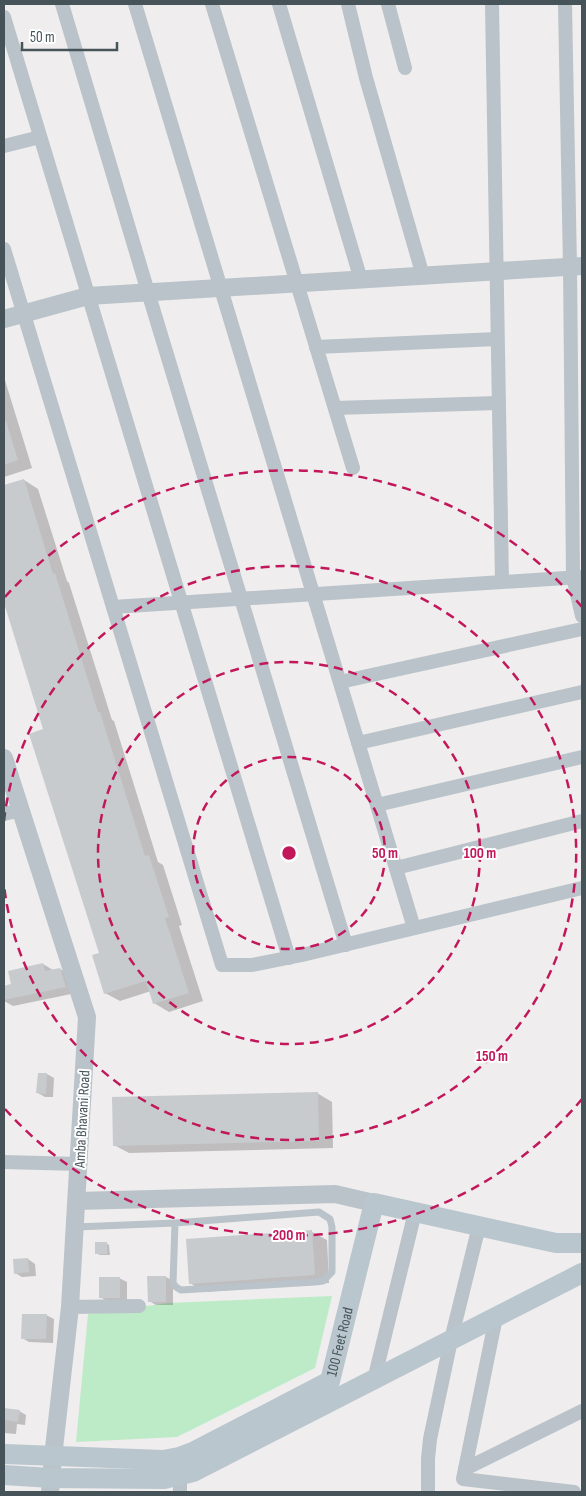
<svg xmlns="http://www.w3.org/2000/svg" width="586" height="1496" font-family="'Sofia Sans Condensed',sans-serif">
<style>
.green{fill:#bdebc8}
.shadow{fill:#0003}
.building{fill:#c7cbce}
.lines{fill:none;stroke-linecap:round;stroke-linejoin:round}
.service{stroke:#b9c3c9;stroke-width:7}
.minor{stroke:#b9c3c9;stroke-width:14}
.tertiary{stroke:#b9c3c9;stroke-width:18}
.secondary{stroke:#b9c6ce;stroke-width:20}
.ring{fill:none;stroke:#c2185b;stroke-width:2.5;stroke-dasharray:9 6}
.labels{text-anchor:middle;stroke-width:4;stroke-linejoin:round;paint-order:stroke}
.street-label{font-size:15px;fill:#465359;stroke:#fff}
.centre{fill:#c2185b;stroke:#fff;stroke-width:2.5}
.ring-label{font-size:15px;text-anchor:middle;font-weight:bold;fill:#c2185b;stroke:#fff;stroke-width:4;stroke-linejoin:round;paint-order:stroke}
</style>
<rect width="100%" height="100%" fill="#efeded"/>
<polygon class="green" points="332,1296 315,1368 177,1437 76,1442 88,1314 169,1303"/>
<g class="shadow">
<polygon points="4,377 32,468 4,477"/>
<polygon points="24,480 38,489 67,581 69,583 112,720 114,721 158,862 163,865 182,925 179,926 203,1001 169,1012 154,1003 151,991 120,1001 105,993 101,954 45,730 4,601 4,487"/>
<polygon points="43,964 53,970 60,969 71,975 76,993 13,1006 4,1001 4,987 13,985"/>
<polygon points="47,1074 54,1078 53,1097 45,1097 38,1093"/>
<polygon points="317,1093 332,1102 333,1148 129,1153 114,1145"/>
<polygon points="312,1232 327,1240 329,1283 204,1292 190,1283"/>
<polygon points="106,1243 109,1245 110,1255 100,1255 96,1253"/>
<polygon points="28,1259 35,1264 36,1276 22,1277 15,1273"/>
<polygon points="166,1277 173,1281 173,1305 156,1305 149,1301"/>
<polygon points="119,1278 127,1282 127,1301 107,1301 100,1297"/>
<polygon points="46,1315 54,1319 53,1343 29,1342 22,1338"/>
<polygon points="4,1409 19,1411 26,1415 25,1425 17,1424 16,1434 4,1433"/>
</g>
<g class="building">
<polygon points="4,421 6,421 18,460 4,465"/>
<polygon points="24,479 53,574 55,573 98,712 100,712 145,856 149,855 169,917 165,918 189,993 153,1004 146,981 104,994 92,955 99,953 29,734 43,729 4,603 4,485"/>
<polygon points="43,963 45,971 60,968 66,987 4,1000 4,986 11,984 8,971"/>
<polygon points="38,1073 47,1073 46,1094 36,1093"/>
<polygon points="318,1092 319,1141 113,1146 112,1097"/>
<polygon points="312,1230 315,1275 189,1284 186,1239"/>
<rect x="95" y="1242" width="12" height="12"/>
<polygon points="28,1258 29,1272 14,1274 13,1259"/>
<polygon points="147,1276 166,1276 166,1302 148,1302"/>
<rect x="99" y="1277" width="21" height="21"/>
<polygon points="22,1314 47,1314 46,1339 21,1339"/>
<polygon points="4,1408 20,1410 18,1422 4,1420"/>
</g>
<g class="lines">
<polyline class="service" points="76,1227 175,1223 319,1212 330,1219 332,1227 332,1272 323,1281 315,1282 181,1290 176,1287 173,1283 175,1223"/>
<g class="minor">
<polyline points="62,4 148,292 346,945"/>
<polyline points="135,4 414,928"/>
<polyline points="212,4 353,468"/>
<polyline points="279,4 361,280"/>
<polyline points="348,4 366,78 423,276"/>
<polyline points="388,4 405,68"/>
<polyline points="492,4 502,582"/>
<polyline points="565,4 570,267 573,577 582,616"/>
<polyline points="4,17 289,958"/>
<polyline points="4,146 40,137"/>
<polyline points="4,249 222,965 252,965 302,955 582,888"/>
<polyline points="316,347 497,339"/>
<polyline points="335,408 498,403"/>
<polyline points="113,607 581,577"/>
<polyline points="340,682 582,629"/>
<polyline points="358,743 582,692"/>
<polyline points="377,805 582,757"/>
<polyline points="4,814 21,810"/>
<polyline points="396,868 582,821"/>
<polyline points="4,1162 79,1164"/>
<polyline points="70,1307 139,1306"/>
<polyline points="496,1317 463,1479 574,1492"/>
<polyline points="374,1380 415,1212"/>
<polyline points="465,1469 582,1411"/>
<polyline points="180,1476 180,1492"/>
<polyline points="428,1492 428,1459 430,1439 451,1340 479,1226"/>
</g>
<g class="tertiary">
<polyline points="4,319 88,296 582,266"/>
<polyline points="4,758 87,1017 70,1307 53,1457 50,1492"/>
<polyline points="77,1201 335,1194 374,1203"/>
</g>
<g class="secondary">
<path id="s1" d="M4,1454L163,1460L179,1457L195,1451L330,1381L374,1203L556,1243H582"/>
<polyline points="4,1475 51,1478 164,1479 193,1472 582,1273"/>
</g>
</g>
<g class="ring">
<circle cx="289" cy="853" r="96"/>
<circle cx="289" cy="853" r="191"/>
<path d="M4 821A287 287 0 1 1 4 885"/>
<path d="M582 1099A382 382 0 0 1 5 1109M5 597A382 382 0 0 1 582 607"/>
</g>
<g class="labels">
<g class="street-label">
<text transform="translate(82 1119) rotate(-87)" y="5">Amba Bhavani Road</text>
<text dy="5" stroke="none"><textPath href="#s1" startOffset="385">100 Feet Road</textPath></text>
</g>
</g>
<circle cx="289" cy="853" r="8" class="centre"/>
<g class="ring-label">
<text x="385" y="858">50 m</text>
<text x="480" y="858">100 m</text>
<text x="492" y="1061">150 m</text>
<text x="289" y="1240">200 m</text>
</g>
<rect width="586" height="1496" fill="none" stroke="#465359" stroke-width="10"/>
<path d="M22 42v8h95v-8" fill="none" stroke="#465359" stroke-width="2.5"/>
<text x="30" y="42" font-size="15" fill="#465359" stroke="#ffffff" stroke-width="4" paint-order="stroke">50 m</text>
</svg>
